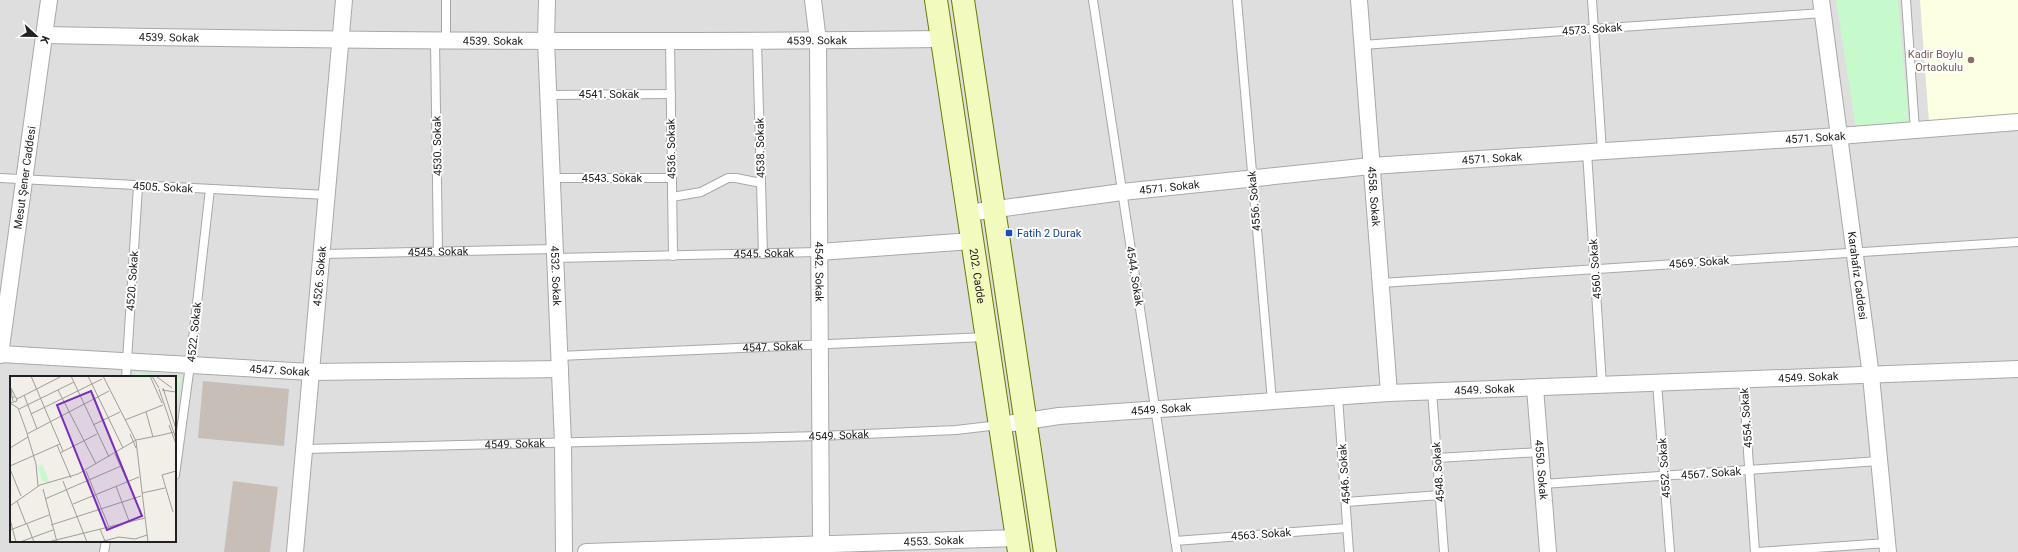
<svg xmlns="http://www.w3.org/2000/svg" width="2018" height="552" font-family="Roboto,sans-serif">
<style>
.residential{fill:#dfdede;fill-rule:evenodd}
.education{fill:#fdffe3}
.park{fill:#c6facd}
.building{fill:#c6beb7}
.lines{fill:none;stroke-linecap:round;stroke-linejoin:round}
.service-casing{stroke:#a8a8a8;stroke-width:10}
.minor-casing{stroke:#a8a8a8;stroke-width:18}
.secondary-casing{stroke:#667a05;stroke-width:24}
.service{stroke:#fff;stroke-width:8}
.minor{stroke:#fff;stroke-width:16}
.secondary{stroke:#f3fabd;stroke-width:22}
.education-dot{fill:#8d6e63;stroke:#fff;stroke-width:1.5}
.transit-dot{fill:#1a4fb4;stroke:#fff;stroke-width:1.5}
.labels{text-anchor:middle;stroke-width:4;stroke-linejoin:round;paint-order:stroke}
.street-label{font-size:11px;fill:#212121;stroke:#fff}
.education-label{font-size:11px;fill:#785e54;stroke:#fff;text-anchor:end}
.transit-label{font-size:11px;fill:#164399;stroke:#fff;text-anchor:start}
.inset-road{fill:none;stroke:#9e9d98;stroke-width:1}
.view{fill:#7b2cbf;fill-opacity:0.15;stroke:#7b2cbf;stroke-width:2}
.inset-edge{fill:none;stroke:#212121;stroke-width:2}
</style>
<rect width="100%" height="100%" fill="#f1efe8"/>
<path class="residential" d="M0,0H2018V552H0ZM11,377H175V541H11Z"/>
<polygon class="education" points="1920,0 2018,0 2018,119 1929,123"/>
<g class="park">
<polygon points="1836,0 1898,0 1909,125 1857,136"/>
<polygon points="135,373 181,377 175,422 175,377 134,377"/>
</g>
<g class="building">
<polygon points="203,381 289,389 284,446 198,438"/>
<polygon points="233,481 278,487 270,552 224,552"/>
</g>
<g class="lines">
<g class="service-casing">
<g id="service">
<polyline points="1093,0 1177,552"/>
<polyline points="1237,0 1272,401"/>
<polyline points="1592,0 1602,151"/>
<polyline points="1906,0 1915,130"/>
<polyline points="435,41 438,252"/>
<polyline points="446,41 446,0"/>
<polyline points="670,41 673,256"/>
<polyline points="757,41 763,254"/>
<polyline points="1362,45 1823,13"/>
<polyline points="548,95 671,94"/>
<polyline points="1587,152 1602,385"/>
<polyline points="0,178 327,195"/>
<polyline points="552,178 672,178"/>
<polyline points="672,197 701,192 728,178 736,178 761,183"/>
<path id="s1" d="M322,254L555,249"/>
<path id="s2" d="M555,258L819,252"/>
<polyline points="1381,283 2018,242"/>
<path id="s3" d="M559,356L986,337"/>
<polyline points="126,377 138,186"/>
<polyline points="1743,380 1755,552"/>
<polyline points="1657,383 1670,552"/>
<polyline points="1432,391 1444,552"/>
<polyline points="1338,397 1349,552"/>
<path id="s4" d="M305,449L820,436L956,430L999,425"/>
<polyline points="1437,458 1540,452"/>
<polyline points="175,475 190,365 210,189"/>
<polyline points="1543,484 1879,461"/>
<polyline points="1346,502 1440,495"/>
<polyline points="1175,541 1347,528"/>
<polyline points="104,552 106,541"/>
<polyline points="1757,552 1887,543"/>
</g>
</g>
<g class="minor-casing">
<g id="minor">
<path id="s5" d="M547,0L546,41L563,443L564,552"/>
<path id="s6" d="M813,0L818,41L821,545"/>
<path id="s7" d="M1359,0L1389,393"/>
<path id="s8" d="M1821,0L1871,376L1888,552"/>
<path id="s9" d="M44,35C343,41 643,43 942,39"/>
<path id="s10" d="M968,213L1122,192L1371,166L1839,136L2018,122"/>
<polyline points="819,252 972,241"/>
<path id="s11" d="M0,354L311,372L560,369"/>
<path id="s12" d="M0,355L49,0"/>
<path id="s13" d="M1535,388L1548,552"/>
<path id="s14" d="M1000,425L1059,416L1389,393L2018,369"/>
<path id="s15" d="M295,552L344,0"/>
<path id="s16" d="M586,552L1017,538"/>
</g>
</g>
<g class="secondary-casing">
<g id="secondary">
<path id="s17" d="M936,0L1019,552"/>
<polyline points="963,0 1045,552"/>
</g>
</g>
<use href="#service" class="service"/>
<use href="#minor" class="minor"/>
<use href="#secondary" class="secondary"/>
</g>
<circle class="education-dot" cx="1971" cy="60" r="4"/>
<rect class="transit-dot" x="1005" y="229" width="8" height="8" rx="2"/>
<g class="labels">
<g class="street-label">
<text transform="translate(1592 29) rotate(-4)" y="4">4573. Sokak</text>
<text dy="4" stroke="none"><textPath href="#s9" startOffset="125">4539. Sokak</textPath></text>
<text dy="4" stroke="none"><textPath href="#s9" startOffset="449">4539. Sokak</textPath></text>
<text dy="4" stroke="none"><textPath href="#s9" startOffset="773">4539. Sokak</textPath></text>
<text x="609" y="98">4541. Sokak</text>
<text dy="4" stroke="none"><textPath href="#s10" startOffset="851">4571. Sokak</textPath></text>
<text transform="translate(437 146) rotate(-91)" y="4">4530. Sokak</text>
<text transform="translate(760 148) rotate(-91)" y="4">4538. Sokak</text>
<text transform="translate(671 149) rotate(-91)" y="4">4536. Sokak</text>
<text dy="4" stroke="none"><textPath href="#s10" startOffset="527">4571. Sokak</textPath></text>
<text dy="4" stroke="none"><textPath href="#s12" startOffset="179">Mesut Şener Caddesi</textPath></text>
<text x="612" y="182">4543. Sokak</text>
<text transform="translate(163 187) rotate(3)" y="4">4505. Sokak</text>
<text dy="4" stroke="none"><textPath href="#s10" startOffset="203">4571. Sokak</textPath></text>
<text dy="4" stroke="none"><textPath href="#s7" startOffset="197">4558. Sokak</textPath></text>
<text transform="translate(1254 201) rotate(-95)" y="4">4556. Sokak</text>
<text dy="4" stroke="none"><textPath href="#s1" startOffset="116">4545. Sokak</textPath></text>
<text dy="4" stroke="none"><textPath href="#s2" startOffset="209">4545. Sokak</textPath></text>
<text transform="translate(1699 262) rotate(-4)" y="4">4569. Sokak</text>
<text transform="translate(1595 269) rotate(-94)" y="4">4560. Sokak</text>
<text dy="4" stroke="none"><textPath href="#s6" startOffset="272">4542. Sokak</textPath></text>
<text dy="4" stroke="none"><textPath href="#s15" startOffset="277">4526. Sokak</textPath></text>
<text dy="4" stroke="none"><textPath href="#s5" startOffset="276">4532. Sokak</textPath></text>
<text dy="4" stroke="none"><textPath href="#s17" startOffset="279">202. Cadde</textPath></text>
<text transform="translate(1135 276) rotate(81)" y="4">4544. Sokak</text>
<text dy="4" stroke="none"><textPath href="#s8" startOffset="278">Karahafız Caddesi</textPath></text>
<text transform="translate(132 281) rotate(-86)" y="4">4520. Sokak</text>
<text transform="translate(194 332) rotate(-84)" y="4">4522. Sokak</text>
<text dy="4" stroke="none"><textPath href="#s3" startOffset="214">4547. Sokak</textPath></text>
<text dy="4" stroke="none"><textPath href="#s11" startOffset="280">4547. Sokak</textPath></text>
<text dy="4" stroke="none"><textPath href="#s14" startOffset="810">4549. Sokak</textPath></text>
<text dy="4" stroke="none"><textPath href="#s14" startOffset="486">4549. Sokak</textPath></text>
<text dy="4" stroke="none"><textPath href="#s14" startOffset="162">4549. Sokak</textPath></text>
<text transform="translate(1746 418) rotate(-94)" y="4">4554. Sokak</text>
<text dy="4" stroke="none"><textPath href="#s4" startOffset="534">4549. Sokak</textPath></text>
<text dy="4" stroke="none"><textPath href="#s4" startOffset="210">4549. Sokak</textPath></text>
<text transform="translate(1664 468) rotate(-94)" y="4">4552. Sokak</text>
<text dy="4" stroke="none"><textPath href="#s13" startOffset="82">4550. Sokak</textPath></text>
<text transform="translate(1438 472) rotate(-94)" y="4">4548. Sokak</text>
<text transform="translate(1711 473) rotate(-4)" y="4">4567. Sokak</text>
<text transform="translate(1344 474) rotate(-94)" y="4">4546. Sokak</text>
<text transform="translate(1261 534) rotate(-4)" y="4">4563. Sokak</text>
<text dy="4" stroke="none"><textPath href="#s16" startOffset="348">4553. Sokak</textPath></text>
</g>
<g class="education-label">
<text x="1963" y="58">Kadir Boylu<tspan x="1963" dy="13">Ortaokulu</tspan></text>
</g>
<g class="transit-label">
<text x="1017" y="237">Fatih 2 Durak</text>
</g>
</g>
<g transform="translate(10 376)">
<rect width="166" height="166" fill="#f1efe8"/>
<path d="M32,88L40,107L32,105L28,90Z" fill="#c6facd"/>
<path class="inset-road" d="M21,0L53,75M61,0L99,81M78,0L113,72M93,0L126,65L138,166M140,0L152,27M142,0L149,12M147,1L162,12M153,12L166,53M149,13L166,63M48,14L86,88M152,14L166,16M14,19L27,53M2,21L1,12L5,20M7,23L52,0M0,27L8,32L16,54L26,88L28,110M0,27L7,25L6,21H2L3,25M9,33L64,6M136,36L143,61M21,38L92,3M115,44L153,29M83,49L110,36M159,49L166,68M17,58L99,15M120,58L126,72M152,59L164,56M47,69L61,102M0,72L18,61M50,77L87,58M105,78L125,122M0,90L50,68M0,93L11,120M76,95L99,151M53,105L77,166M106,110L119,145M33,113L47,166M132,117L155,112M35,123L111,90M7,125L16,148M63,128L129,101M0,130L30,109L68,98L126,64L152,59M163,136L152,99L166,95M0,143L6,166M17,148L24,166M41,149L131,120M90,153L95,165M0,154L39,139M10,166L43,154M38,166L135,142M90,166L109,161L125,163L137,159"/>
<path class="view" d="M81,15L132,140L97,154L47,29Z"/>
<rect width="166" height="166" class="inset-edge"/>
</g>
<g transform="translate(36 36) rotate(112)" stroke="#ffffff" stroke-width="3" paint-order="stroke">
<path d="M0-3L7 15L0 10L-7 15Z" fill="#212121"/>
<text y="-6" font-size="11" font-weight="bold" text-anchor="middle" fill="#212121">K</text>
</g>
</svg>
